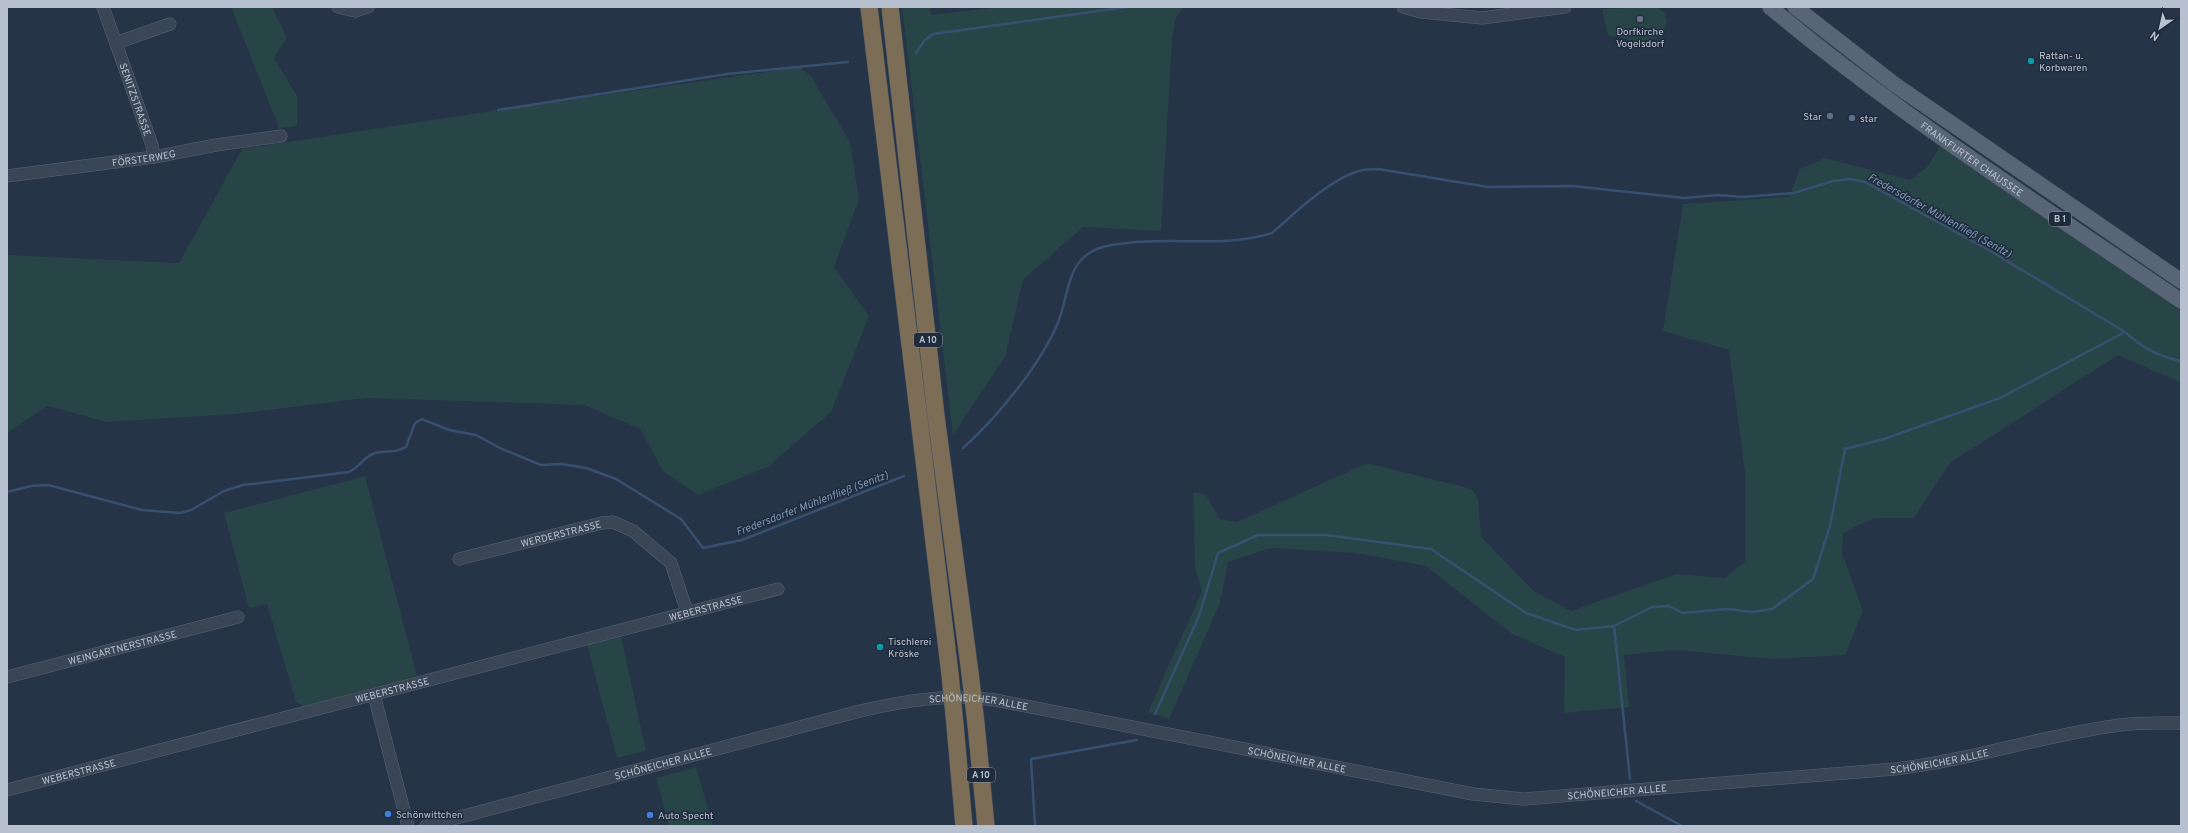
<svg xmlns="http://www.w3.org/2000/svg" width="2188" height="833" font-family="Overpass,sans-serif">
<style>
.green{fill:#274447}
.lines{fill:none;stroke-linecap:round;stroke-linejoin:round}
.stream{stroke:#38506f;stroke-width:2.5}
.minor-casing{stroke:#596473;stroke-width:13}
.major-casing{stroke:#444f5f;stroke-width:16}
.highway-casing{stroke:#455160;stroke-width:18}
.minor{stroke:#3a4656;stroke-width:12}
.major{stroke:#586576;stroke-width:15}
.highway{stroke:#7c6d56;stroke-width:17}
.highway-bridge-casing{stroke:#455160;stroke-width:18;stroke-linecap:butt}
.highway-bridge{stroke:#7c6d56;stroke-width:17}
.worship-dot{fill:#6b7280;stroke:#1f2b3b;stroke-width:1.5}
.culture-dot{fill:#0f9aa8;stroke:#1f2b3b;stroke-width:1.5}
.service-dot{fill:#5c6f8a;stroke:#1f2b3b;stroke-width:1.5}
.shop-dot{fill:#3f7fe0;stroke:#1f2b3b;stroke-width:1.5}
.labels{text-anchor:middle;stroke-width:3;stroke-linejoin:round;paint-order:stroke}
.shield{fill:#1f2b3b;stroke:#8a94a3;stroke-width:1}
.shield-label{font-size:9px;font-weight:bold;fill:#b8c1cf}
.poi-label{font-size:10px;fill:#b8c1cf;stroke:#1f2b3b;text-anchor:start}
.street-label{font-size:10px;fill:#b8c1cf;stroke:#1f2b3b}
.water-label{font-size:11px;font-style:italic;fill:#7d98b8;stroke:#1f2b3b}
</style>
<rect width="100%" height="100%" fill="#253447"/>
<g class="green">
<polygon points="231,7 272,7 287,38 274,58 297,96 297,126 279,128"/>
<polygon points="902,7 930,7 931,15 1000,7 1184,7 1176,17 1172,38 1161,231 1083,227 1023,280 1005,357 953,435"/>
<polygon points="1656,7 1664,12 1667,21 1661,37 1639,42 1608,35 1602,9"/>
<polygon points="800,67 811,76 850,142 859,199 834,267 869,316 831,412 768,467 698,495 663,471 640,429 584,405 366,398 235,414 107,422 47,406 7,433 7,255 179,263 242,149 498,110"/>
<polygon points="1940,146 2181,311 2181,383 2118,355 1950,463 1914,518 1874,518 1843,533 1842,553 1863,611 1845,655 1773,659 1676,650 1624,655 1629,707 1564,713 1565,657 1512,634 1426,566 1356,553 1271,548 1228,562 1220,603 1169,719 1148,712 1202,591 1195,568 1193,492 1206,495 1220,519 1237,522 1367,463 1472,489 1478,499 1481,537 1535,592 1571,611 1676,574 1725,578 1745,561 1745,473 1729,350 1663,331 1683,204 1789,197 1800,169 1825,158 1910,180 1928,166"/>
<polygon points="365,476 417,676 304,706 296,702 267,604 249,608 224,513"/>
<polygon points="621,637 646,751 617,758 587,645"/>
<polygon points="696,767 713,826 669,826 656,778"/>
</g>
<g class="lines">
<g class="stream">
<polyline points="916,53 925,40 933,34 1127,7"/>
<polyline points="498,110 727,74 848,62"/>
<path d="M963,448C997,418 1042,363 1059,320C1069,293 1067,261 1097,249C1107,245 1117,244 1127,243C1174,237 1226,248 1272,233C1295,213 1330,179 1359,171C1365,169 1372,169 1378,169L1488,187L1572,186L1685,198L1718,195L1743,197L1794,193L1833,181L1850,179L1865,182L1992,252L2125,332C2140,346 2160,357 2181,361"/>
<path d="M7,492L31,486L48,485L142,510L180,513L191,510L224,491L243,485L349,472C359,467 365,456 375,453C387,450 394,454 406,447L415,423L422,419L449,430L476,435L502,449L541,465L562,464L586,468L616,479L681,519L703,548L742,540L904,476"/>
<polyline points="1614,626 1630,779"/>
<polyline points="1155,714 1199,616 1218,553 1258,535 1326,535 1431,549 1526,613 1576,630 1614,626 1652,607 1669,606 1682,613 1728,609 1753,612 1772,609 1813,579 1830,526 1845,449 1884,439 2000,398 2125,332"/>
<polyline points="1636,801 1682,826"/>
<polyline points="1035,826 1031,759 1137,740"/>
</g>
<g class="minor-casing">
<g id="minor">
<path id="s1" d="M103,7L152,145L154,157"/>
<polyline points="338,7 355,11 368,7"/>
<polyline points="1403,7 1421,12 1482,18 1565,7"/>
<polyline points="116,43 170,24"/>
<path id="s2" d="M7,176L154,157L216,145L281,136"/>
<path id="s3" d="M459,559L602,523L613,522L633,531L671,563L687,612"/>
<path id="s4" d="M7,677L238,617"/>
<polyline points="374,695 408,826"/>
<path id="s5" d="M7,790L778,589"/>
<path id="s6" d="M426,826L860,711C904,701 949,693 995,700L1473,794L1523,799L1895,769C1971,760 2044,735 2120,725C2140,722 2161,723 2181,723"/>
</g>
</g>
<g class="major-casing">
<g id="major">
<path id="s7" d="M1770,7C1899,115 2042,206 2181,301"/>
<polyline points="1795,7 1894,84 2181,281"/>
</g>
</g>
<g class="highway-casing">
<g id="highway">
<polyline points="869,7 950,674"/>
<polyline points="890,7 936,416 970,673"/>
<polyline points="976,724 986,826"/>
<polyline points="955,725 964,826"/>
</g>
</g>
<use href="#minor" class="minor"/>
<use href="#major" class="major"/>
<use href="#highway" class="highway"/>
<g class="highway-bridge-casing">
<g id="highway-bridge">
<polyline points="970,673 976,724"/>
<polyline points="950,674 955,725"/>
</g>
</g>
<use href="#highway-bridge" class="highway-bridge"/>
</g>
<circle class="worship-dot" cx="1640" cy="19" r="4"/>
<g class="culture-dot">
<circle cx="2031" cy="61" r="4"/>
<circle cx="880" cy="647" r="4"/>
</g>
<g class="service-dot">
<circle cx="1830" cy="116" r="4"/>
<circle cx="1852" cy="118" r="4"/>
</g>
<g class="shop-dot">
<circle cx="388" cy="814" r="4"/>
<circle cx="650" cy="815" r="4"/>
</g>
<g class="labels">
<g class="shield">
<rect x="2049" y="212" width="22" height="14" rx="3"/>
<rect x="914" y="333" width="28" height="14" rx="3"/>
<rect x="967" y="768" width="28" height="14" rx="3"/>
</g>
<g class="shield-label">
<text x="2060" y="222">B 1</text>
<text x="928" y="343">A 10</text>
<text x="981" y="778">A 10</text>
</g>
<g class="poi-label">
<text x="1640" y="35" text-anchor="middle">Dorfkirche<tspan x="1640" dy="12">Vogelsdorf</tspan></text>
<text x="2039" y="59">Rattan- u.<tspan x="2039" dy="12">Korbwaren</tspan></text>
<text x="1822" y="120" text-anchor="end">Star</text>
<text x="1860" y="122">star</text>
<text x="888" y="645">Tischlerei<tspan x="888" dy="12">Kröske</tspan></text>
<text x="396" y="818">Schönwittchen</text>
<text x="658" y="819">Auto Specht</text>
</g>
<g class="street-label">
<text dy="4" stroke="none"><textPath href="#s1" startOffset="98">SENITZSTRASSE</textPath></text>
<text dy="4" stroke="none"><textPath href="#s2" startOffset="138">FÖRSTERWEG</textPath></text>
<text dy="4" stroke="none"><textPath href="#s7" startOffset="253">FRANKFURTER CHAUSSEE</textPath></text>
<text dy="4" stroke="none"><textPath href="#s3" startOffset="105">WERDERSTRASSE</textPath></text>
<text dy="4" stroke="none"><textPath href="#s5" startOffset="722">WEBERSTRASSE</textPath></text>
<text dy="4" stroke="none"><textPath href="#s4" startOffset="119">WEINGARTNERSTRASSE</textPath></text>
<text dy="4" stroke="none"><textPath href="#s5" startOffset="398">WEBERSTRASSE</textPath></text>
<text dy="4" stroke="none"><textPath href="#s6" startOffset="569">SCHÖNEICHER ALLEE</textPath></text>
<text dy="4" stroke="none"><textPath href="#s6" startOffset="893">SCHÖNEICHER ALLEE</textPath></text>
<text dy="4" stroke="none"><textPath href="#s6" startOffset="1541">SCHÖNEICHER ALLEE</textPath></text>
<text dy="4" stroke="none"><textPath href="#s6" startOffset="245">SCHÖNEICHER ALLEE</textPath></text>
<text dy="4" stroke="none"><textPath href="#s5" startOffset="74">WEBERSTRASSE</textPath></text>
<text dy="4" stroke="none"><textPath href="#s6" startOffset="1217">SCHÖNEICHER ALLEE</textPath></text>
</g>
<g class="water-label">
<text transform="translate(1940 215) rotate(29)" y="4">Fredersdorfer Mühlenfließ (Senitz)</text>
<text transform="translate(812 503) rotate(-21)" y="4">Fredersdorfer Mühlenfließ (Senitz)</text>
</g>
</g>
<rect width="2188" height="833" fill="none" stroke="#b8c1cf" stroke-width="16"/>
<g transform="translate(2160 28) rotate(214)" stroke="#1f2b3b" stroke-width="3" paint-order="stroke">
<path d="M0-3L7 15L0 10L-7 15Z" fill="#b8c1cf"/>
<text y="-6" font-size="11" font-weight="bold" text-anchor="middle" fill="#b8c1cf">N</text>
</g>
</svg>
